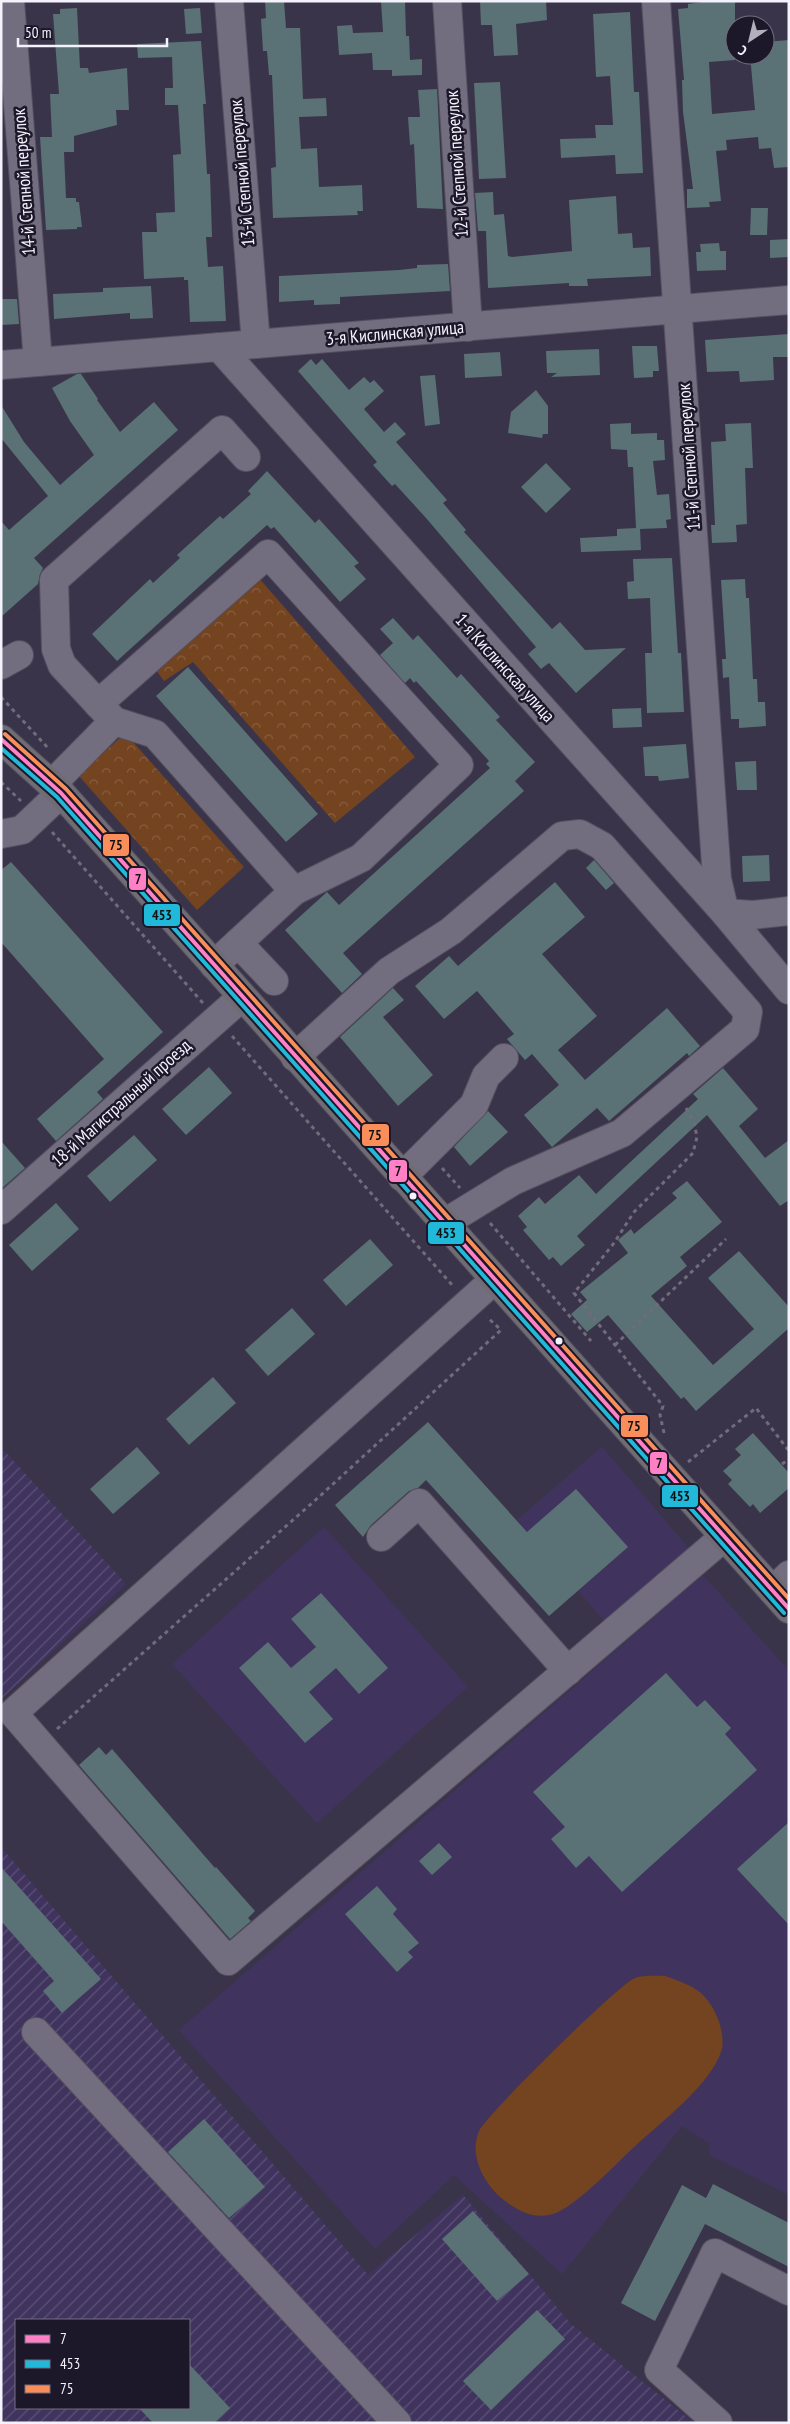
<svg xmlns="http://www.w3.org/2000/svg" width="790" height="2424" font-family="'PT Sans Narrow',sans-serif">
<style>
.built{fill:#40345f}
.industrial{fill:url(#industrial-furrows);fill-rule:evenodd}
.green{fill:#74431f}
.park{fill:url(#park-crowns)}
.building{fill:#5a7175}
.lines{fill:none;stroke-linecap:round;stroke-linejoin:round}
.minor-casing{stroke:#555060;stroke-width:30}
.major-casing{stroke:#555060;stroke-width:30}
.path{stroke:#706c7b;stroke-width:3;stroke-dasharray:4 4;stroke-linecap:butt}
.minor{stroke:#726e7f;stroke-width:28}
.major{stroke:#6f6c73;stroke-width:28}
.bus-1-casing{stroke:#1c182a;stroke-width:8}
.bus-2-casing{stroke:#1c182a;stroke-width:8}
.bus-3-casing{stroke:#1c182a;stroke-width:8}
.bus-1{stroke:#ff80c5;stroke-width:4}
.bus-2{stroke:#20b9da;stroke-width:4}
.bus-3{stroke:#fa8e5a;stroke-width:4}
.bus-dot{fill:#f4f2fc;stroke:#1c182a;stroke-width:2}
.labels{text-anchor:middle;stroke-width:5;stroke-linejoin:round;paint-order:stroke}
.street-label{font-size:18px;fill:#f4f2fc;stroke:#1c182a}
.line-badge{stroke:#1c182a;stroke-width:2}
.pale-badge-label{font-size:14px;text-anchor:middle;font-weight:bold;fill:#111}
</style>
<defs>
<pattern id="industrial-furrows" width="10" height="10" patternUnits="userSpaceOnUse" patternTransform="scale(1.25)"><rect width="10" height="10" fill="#40345f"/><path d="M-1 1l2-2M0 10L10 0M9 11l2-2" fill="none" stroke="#5c5277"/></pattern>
<pattern id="park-crowns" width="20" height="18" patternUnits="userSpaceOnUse" patternTransform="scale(1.25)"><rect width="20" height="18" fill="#74431f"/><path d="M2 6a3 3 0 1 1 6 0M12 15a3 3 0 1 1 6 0" fill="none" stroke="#885f40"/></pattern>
</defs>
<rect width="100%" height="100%" fill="#3a344a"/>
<g class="built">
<polygon points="602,1447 691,1551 607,1624 517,1520"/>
<polygon points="324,1527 468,1687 317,1823 172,1664"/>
<polygon points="703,1575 789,1671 789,2195 710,2155 709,2143 682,2126 562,2274 454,2175 375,2249 179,2030"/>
</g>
<g class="industrial">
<polygon points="1,1447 126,1584 1,1699"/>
<path d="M1,1847L368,2275L463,2195L571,2324L694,2423H1ZM16,2320H189V2408H16Z"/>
</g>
<path class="green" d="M665,1976C693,1986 707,1991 718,2019C721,2026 724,2041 722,2049C712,2084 661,2122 634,2147C617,2163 574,2208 553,2214C538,2218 527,2215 514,2207C489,2193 467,2160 479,2131C485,2116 620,1983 635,1978C644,1975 656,1976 665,1976Z"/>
<g class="park">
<polygon points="258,577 415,757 335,823 193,662 164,681 151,663"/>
<polygon points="125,733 244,867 197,910 79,776"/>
</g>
<g class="building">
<polygon points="265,1 284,1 286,28 300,28 303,99 326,98 327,116 299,117 301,149 317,148 319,187 362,185 363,211 357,211 358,215 273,218 271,168 276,167 272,75 269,75 267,51 263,51 261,19 266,18"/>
<polygon points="381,1 405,1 406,36 409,36 410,60 422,59 422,75 392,76 392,70 373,70 372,53 339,55 337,26 352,25 353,33 383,32"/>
<polygon points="480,1 546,1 547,20 516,24 518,55 494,56 492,25 481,25"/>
<polygon points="709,1 735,1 735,60 709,62 712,114 755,110 750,55 765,55 765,42 789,40 789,167 774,168 771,148 759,149 758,137 726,140 727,150 716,151 721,201 709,202 710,207 687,208 687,189 693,189 683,112 682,80 684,80 678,9 688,8 688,4"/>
<polygon points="77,8 80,68 88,68 89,73 127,68 129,110 116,110 117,125 74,136 74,152 64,152 66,198 76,198 76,202 79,202 82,227 77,227 77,229 46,230 40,137 52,137 50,94 59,94 53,14 60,14 60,9"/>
<polygon points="200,8 202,33 186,34 184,9"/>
<polygon points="630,12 634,92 639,92 643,173 616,174 615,155 561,158 560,139 596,138 595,125 613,125 610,76 596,77 593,14"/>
<polygon points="201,41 206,104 203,104 207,174 210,174 212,237 206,237 208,267 223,266 226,321 190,322 188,280 184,280 184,277 144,279 142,232 157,232 156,213 175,212 173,155 181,154 178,105 165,105 165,88 173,88 172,57 138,58 137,44"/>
<polygon points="500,82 506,178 479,179 474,83"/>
<polygon points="437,89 443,209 417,208 414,144 410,145 408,117 420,117 418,90"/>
<polygon points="493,192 494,215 504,214 508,256 512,257 572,251 569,200 616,196 618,234 632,233 633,248 650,247 651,276 587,279 588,286 569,286 569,283 488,288 486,231 478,231 475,193"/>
<polygon points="751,208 768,208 767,235 750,235"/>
<polygon points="789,239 789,257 770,258 770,240"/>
<polygon points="719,243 720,251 726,251 726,270 697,271 696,252 701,252 700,244"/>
<polygon points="448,264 450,291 340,297 340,304 314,305 314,300 279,302 279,276 399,270 417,268 417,265"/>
<polygon points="151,286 153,318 130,319 130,313 54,319 53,294 103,292 103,288"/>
<polygon points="1,299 17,299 19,324 1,325"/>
<polygon points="789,334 789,357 773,357 774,380 740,382 739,371 707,372 705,340"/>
<polygon points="632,346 657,346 659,371 653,371 653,377 634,378"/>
<polygon points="599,349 600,375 551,377 557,373 547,373 546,351"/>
<polygon points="500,352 502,376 465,378 464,354"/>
<polygon points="311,359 316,365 322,359 349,390 364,377 370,383 374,380 384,391 364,409 384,432 395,422 406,434 396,442 447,500 443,503 466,530 464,532 552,629 560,622 585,650 626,648 576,693 549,663 541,669 528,654 536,647 426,518 395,484 392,486 373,465 377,462 298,371"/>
<polygon points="77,374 81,374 98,399 97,400 120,432 154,402 178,430 34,558 43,568 40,574 38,584 1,617 1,521 9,530 48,496 1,438 1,405 24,442 60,485 94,455 70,421 52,388"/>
<polygon points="435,375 440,424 425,426 420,376"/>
<polygon points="536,390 548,406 548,434 543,434 542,438 508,433 511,412"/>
<polygon points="631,423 631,434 657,433 657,440 664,440 665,460 653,461 657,495 669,494 671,519 666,520 667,528 640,529 641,550 581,552 580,538 617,536 617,529 636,528 633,467 628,467 627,450 611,449 610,424"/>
<polygon points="751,423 753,468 745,468 747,524 736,525 737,542 712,543 711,525 715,525 711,442 726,441 725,424"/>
<polygon points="546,463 571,489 546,513 521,487"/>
<polygon points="267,471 315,523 319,519 359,563 354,566 366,579 340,602 274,527 271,529 267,525 117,661 92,634 150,579 153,583 180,558 177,555 220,516 223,519 251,494 248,491"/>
<polygon points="672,558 678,653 681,653 684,712 647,713 645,653 652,653 650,598 628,599 627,582 634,581 633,559"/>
<polygon points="745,579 746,598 749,598 753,679 757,679 758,702 765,702 766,726 739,728 739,719 731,719 729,677 723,678 722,659 726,659 721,580"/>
<polygon points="393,618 413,640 418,635 457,678 461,674 500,717 496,720 535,762 515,781 524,791 343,953 362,974 342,993 285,930 327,892 339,905 490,768 486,764 489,761 416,681 414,683 410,678 405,683 380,655 393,643 380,629"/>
<polygon points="188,667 318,814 286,842 156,696"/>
<polygon points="641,708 642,727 613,728 612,709"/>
<polygon points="686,744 689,778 659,781 658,776 645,776 643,747"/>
<polygon points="756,761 757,790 737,790 735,762"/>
<polygon points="769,855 770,881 743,882 742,856"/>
<polygon points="594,860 614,883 606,890 586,868"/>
<polygon points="11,862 163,1032 97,1092 103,1099 56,1141 37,1119 104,1059 1,942 1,870"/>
<polygon points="555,882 585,917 542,954 597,1016 558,1050 585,1080 667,1008 700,1046 689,1056 687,1053 609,1121 597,1108 552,1147 524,1115 559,1085 532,1054 525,1060 507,1039 514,1034 477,991 444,1019 415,986 449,956 458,966"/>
<polygon points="393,988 404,1000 383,1017 433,1075 398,1106 340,1037"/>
<polygon points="209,1067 232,1093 186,1135 162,1109"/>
<polygon points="723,1068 758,1109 739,1126 765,1158 789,1140 789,1200 780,1206 707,1115 577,1236 585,1245 561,1266 553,1257 549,1260 523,1230 527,1227 518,1216 539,1197 545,1204 579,1175 596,1194 698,1099 693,1094"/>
<polygon points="488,1111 508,1132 470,1166 454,1147"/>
<polygon points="134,1135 157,1160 110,1202 87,1176"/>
<polygon points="1,1141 25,1168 1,1189"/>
<polygon points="687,1181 722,1222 680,1257 687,1266 651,1296 713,1365 754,1329 708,1278 739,1251 789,1307 789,1328 696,1411 684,1397 681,1399 608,1315 587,1332 571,1314 587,1300 580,1292 628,1253 618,1240 631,1229 634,1234 677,1198 672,1193"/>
<polygon points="56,1203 79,1229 32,1271 9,1245"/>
<polygon points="370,1239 393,1265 346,1306 323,1280"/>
<polygon points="292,1308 315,1334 268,1376 245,1350"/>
<polygon points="213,1377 236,1403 189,1445 166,1419"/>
<polygon points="428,1422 527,1532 576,1489 628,1547 549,1616 426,1480 418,1488 409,1491 371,1525 363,1537 335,1505"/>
<polygon points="753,1433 789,1473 789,1488 760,1513 753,1504 750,1507 728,1484 732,1480 723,1471 741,1455 735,1449"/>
<polygon points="137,1447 160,1473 113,1514 90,1489"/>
<polygon points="321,1593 388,1668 359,1694 336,1668 309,1692 333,1719 305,1743 239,1668 268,1642 291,1668 316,1647 291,1619"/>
<polygon points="666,1673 697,1707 705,1700 731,1728 725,1734 757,1770 622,1892 589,1856 576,1868 551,1839 565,1827 533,1792"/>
<polygon points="99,1747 106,1755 112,1749 215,1868 216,1867 255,1911 248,1918 251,1921 230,1939 79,1765"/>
<polygon points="789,1822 789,1925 737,1869"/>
<polygon points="439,1843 452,1857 432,1875 419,1861"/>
<polygon points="1,1867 101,1979 62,2013 43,1991 54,1981 1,1921"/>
<polygon points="377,1886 397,1909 393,1914 419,1943 408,1952 413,1957 397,1972 345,1914"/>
<polygon points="204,2119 265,2187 229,2218 168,2152"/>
<polygon points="713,2184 789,2223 789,2267 705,2224 655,2321 621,2303 682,2185 706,2198"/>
<polygon points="473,2211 529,2274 497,2301 442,2239"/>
<polygon points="537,2310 565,2339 491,2410 463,2381"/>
<polygon points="189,2364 230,2408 214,2423 153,2423 139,2408 189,2408"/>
</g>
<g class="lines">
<g class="minor-casing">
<g id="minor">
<polyline points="10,1 38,362"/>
<polyline points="229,1 256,344"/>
<polyline points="447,1 468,327"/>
<polyline points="656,1 717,879 725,913 753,915 789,911"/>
<polyline points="219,347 725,913 789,990"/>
<polyline points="1,365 789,300"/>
<polyline points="1,665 19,655"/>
<polyline points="98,704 268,554 459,765 361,858 294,891"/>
<polyline points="114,721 155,734 294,891 214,965"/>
<polyline points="52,784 114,721 62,665 56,649 54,580 222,430 246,457"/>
<polyline points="1,834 22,830 61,793"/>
<polyline points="238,943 274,981"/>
<polyline points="295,1057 389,971 451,931 562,836 580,834 602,846 748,1012 745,1029 622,1133 513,1181 443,1224"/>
<polyline points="402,1177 474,1105 486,1076 504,1058"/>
<polyline points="1,1210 242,997"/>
<polyline points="494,1280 13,1713 228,1961 724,1537"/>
<polyline points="381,1537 419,1503 568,1671"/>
<polyline points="773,1591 789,1575"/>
<polyline points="36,2032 397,2423"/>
<polyline points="718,2423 659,2370 715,2253 789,2291"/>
</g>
</g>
<g class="major-casing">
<polyline id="major" points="1,739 61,793 789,1609"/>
</g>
<g class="path">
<polyline points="1,697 48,748"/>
<polyline points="1,782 21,801"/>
<polyline points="52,832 203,1003"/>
<polyline points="232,1036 453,1286"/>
<polyline points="442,1168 460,1188"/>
<polyline points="490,1223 591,1341"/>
<polyline points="615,1345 726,1239"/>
<polyline points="664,1433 660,1415 663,1406 574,1293 614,1243 634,1212 693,1153 697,1137 694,1122 686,1108"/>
<polyline points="688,1462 756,1408 789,1451"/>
<polyline points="782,1464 789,1459"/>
<polyline points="57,1729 320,1496 501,1330 487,1317"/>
</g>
<use href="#minor" class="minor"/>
<use href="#major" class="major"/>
<g class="bus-1-casing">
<polyline id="bus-1" points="1,739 61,793 789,1609"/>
</g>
<g class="bus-2-casing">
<polyline id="bus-2" points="1,748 57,797 784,1613"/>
</g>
<g class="bus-3-casing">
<polyline id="bus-3" points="5,734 66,789 789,1599"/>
</g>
<use href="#bus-1" class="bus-1"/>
<use href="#bus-2" class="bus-2"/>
<use href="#bus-3" class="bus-3"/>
</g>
<g class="bus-dot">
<circle cx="413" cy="1196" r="4.5"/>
<circle cx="559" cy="1341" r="4.5"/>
</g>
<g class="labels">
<g class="street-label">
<text transform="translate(457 164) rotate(-94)" y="6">12-й Степной переулок</text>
<text transform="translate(242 173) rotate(-95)" y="6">13-й Степной переулок</text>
<text transform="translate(24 182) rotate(-94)" y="6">14-й Степной переулок</text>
<text transform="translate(395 333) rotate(-5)" y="6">3-я Кислинская улица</text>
<text transform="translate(689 457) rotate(-94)" y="6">11-й Степной переулок</text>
<text transform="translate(505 668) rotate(48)" y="6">1-я Кислинская улица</text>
<text transform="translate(121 1103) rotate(-42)" y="6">18-й Магистральный проезд</text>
</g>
</g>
<g class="line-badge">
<rect x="102" y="833" width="28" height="24" rx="5" fill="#fa8e5a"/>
<rect x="128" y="867" width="19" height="24" rx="5" fill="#ff80c5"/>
<rect x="143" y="903" width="38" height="24" rx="5" fill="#20b9da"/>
<rect x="361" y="1123" width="29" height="24" rx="5" fill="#fa8e5a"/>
<rect x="388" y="1159" width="20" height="24" rx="5" fill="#ff80c5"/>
<rect x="427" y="1221" width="38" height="24" rx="5" fill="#20b9da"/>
<rect x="620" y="1414" width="29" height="24" rx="5" fill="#fa8e5a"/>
<rect x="649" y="1451" width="19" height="24" rx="5" fill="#ff80c5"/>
<rect x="661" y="1484" width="38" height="24" rx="5" fill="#20b9da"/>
</g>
<g class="pale-badge-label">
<text x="116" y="850">75</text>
<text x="138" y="884">7</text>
<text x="162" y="920">453</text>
<text x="375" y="1140">75</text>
<text x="398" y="1176">7</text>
<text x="446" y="1238">453</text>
<text x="634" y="1431">75</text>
<text x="659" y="1468">7</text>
<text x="680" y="1501">453</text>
</g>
<rect width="790" height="2424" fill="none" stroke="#f4f2fc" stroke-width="5"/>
<rect x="15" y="2319" width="175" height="90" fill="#1c182a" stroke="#726f7e"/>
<rect x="25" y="2335" width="25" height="8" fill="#ff80c5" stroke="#726f7e"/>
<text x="60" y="2344" font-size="15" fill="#f4f2fc">7</text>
<rect x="25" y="2360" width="25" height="8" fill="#20b9da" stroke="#726f7e"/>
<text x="60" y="2369" font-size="15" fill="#f4f2fc">453</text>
<rect x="25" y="2385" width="25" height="8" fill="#fa8e5a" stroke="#726f7e"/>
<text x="60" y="2394" font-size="15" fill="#f4f2fc">75</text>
<g transform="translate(750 40) rotate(215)"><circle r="24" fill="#1c182a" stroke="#726f7e"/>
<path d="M0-4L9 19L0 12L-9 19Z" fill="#b3b0be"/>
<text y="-8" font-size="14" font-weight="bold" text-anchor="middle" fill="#f4f2fc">С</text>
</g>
<path d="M18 38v8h149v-8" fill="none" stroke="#f4f2fc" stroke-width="2.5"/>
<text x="25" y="38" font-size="15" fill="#f4f2fc" stroke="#1c182a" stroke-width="4" paint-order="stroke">50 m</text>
</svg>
